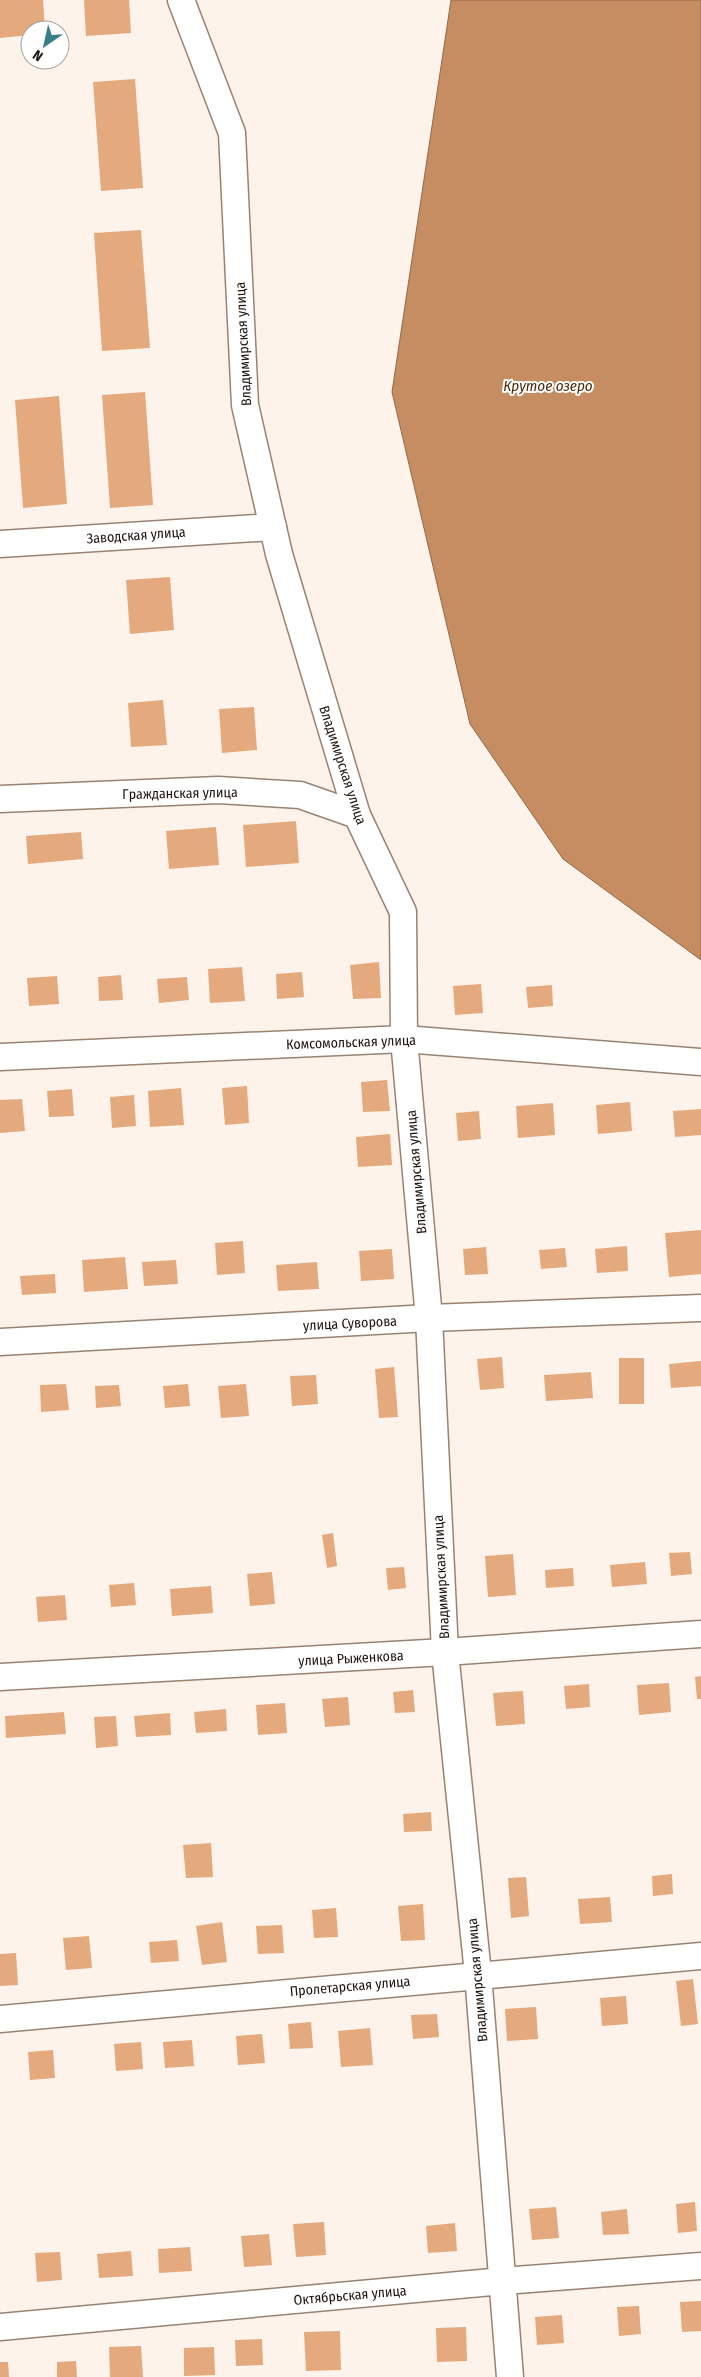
<svg xmlns="http://www.w3.org/2000/svg" width="701" height="2377" font-family="'Fira Sans Condensed',sans-serif">
<style>
.water{fill:#c58d61;stroke:#936948}
.building{fill:#e4aa7e}
.lines{fill:none;stroke-linecap:round;stroke-linejoin:round}
.minor-casing{stroke:#998271;stroke-width:29}
.minor{stroke:#fff;stroke-width:26}
.labels{text-anchor:middle;stroke-width:4;stroke-linejoin:round;paint-order:stroke}
.street-label{font-size:14px;fill:#1d140e;stroke:#fff}
.water-label{font-size:15px;font-style:italic;fill:#4e2905;stroke:#fff}
</style>
<rect width="100%" height="100%" fill="#fdf3eb"/>
<polygon class="water" points="451,0 701,0 701,960 563,859 470,724 392,392"/>
<g class="building">
<polygon points="0,0 43,0 45,30 30,30 30,35 0,38"/>
<polygon points="84,0 129,0 131,33 86,36"/>
<polygon points="135,79 143,188 101,191 93,82"/>
<polygon points="141,230 150,348 102,351 94,233"/>
<polygon points="145,392 153,505 110,508 102,395"/>
<polygon points="59,396 67,504 23,508 15,400"/>
<polygon points="170,577 174,630 130,634 126,580"/>
<polygon points="163,700 167,745 131,747 128,703"/>
<polygon points="254,707 257,750 222,753 219,709"/>
<polygon points="296,821 299,863 246,867 243,825"/>
<polygon points="216,827 219,865 169,869 166,831"/>
<polygon points="81,832 83,859 28,864 26,836"/>
<polygon points="379,962 381,998 353,999 350,965"/>
<polygon points="242,967 245,1001 210,1003 208,969"/>
<polygon points="302,972 304,997 277,999 276,974"/>
<polygon points="121,975 123,1000 99,1001 98,977"/>
<polygon points="57,976 59,1004 29,1006 27,978"/>
<polygon points="187,977 189,1000 159,1003 157,979"/>
<polygon points="481,984 483,1013 455,1015 453,986"/>
<polygon points="552,985 553,1006 528,1008 526,987"/>
<polygon points="387,1080 390,1111 363,1112 361,1082"/>
<polygon points="247,1086 249,1123 225,1125 222,1088"/>
<polygon points="181,1088 184,1125 150,1127 148,1091"/>
<polygon points="72,1089 74,1116 49,1117 47,1091"/>
<polygon points="134,1095 136,1126 112,1128 110,1097"/>
<polygon points="22,1099 25,1131 0,1133 0,1100"/>
<polygon points="630,1102 632,1131 598,1134 596,1105"/>
<polygon points="553,1103 555,1135 518,1138 516,1106"/>
<polygon points="701,1109 701,1135 675,1137 673,1111"/>
<polygon points="479,1111 481,1139 458,1141 456,1113"/>
<polygon points="390,1134 392,1165 358,1167 356,1137"/>
<polygon points="701,1230 701,1274 669,1277 665,1233"/>
<polygon points="243,1241 245,1273 217,1275 215,1243"/>
<polygon points="627,1246 628,1271 597,1273 595,1249"/>
<polygon points="486,1247 488,1274 465,1275 463,1249"/>
<polygon points="565,1248 567,1267 541,1269 539,1250"/>
<polygon points="392,1249 394,1279 361,1281 359,1251"/>
<polygon points="125,1257 128,1289 84,1292 82,1260"/>
<polygon points="176,1260 178,1284 144,1286 142,1262"/>
<polygon points="317,1262 319,1289 278,1291 276,1265"/>
<polygon points="55,1274 56,1293 22,1295 20,1276"/>
<polygon points="502,1357 504,1388 480,1390 477,1359"/>
<rect x="619" y="1358" width="25" height="46"/>
<polygon points="701,1361 701,1386 671,1388 669,1364"/>
<polygon points="394,1367 398,1417 379,1418 375,1369"/>
<polygon points="591,1372 593,1398 546,1401 544,1375"/>
<polygon points="316,1375 318,1404 292,1406 290,1376"/>
<polygon points="66,1384 69,1410 41,1412 40,1385"/>
<polygon points="188,1384 190,1406 165,1408 163,1386"/>
<polygon points="246,1384 249,1416 221,1418 218,1386"/>
<polygon points="119,1385 121,1406 96,1408 95,1386"/>
<polygon points="333,1533 337,1566 327,1568 322,1535"/>
<polygon points="690,1552 692,1574 671,1576 669,1553"/>
<polygon points="513,1554 516,1595 488,1597 485,1556"/>
<polygon points="645,1562 647,1584 612,1587 610,1565"/>
<polygon points="404,1567 406,1588 388,1590 386,1568"/>
<polygon points="573,1568 574,1586 546,1588 545,1570"/>
<polygon points="272,1572 275,1604 250,1606 247,1574"/>
<polygon points="134,1583 136,1605 111,1607 109,1585"/>
<polygon points="211,1586 213,1613 172,1616 170,1589"/>
<polygon points="65,1595 67,1620 38,1622 36,1597"/>
<polygon points="701,1676 701,1699 697,1699 695,1677"/>
<polygon points="669,1683 671,1712 639,1715 637,1685"/>
<polygon points="589,1684 590,1707 566,1709 564,1686"/>
<polygon points="413,1690 415,1712 395,1713 393,1692"/>
<polygon points="523,1691 525,1724 496,1726 493,1693"/>
<polygon points="348,1697 350,1725 325,1727 322,1699"/>
<polygon points="285,1703 287,1733 258,1735 256,1705"/>
<polygon points="226,1709 227,1731 196,1733 194,1712"/>
<polygon points="64,1712 66,1734 6,1738 5,1716"/>
<polygon points="170,1713 171,1735 136,1737 134,1716"/>
<polygon points="116,1716 118,1746 96,1748 94,1717"/>
<polygon points="431,1812 432,1831 404,1832 403,1814"/>
<polygon points="211,1843 213,1877 186,1878 183,1845"/>
<polygon points="672,1874 673,1894 653,1896 652,1876"/>
<polygon points="526,1877 529,1916 511,1918 508,1878"/>
<polygon points="610,1897 612,1922 580,1924 578,1899"/>
<polygon points="423,1904 425,1940 401,1941 398,1906"/>
<polygon points="336,1908 338,1937 314,1938 312,1910"/>
<polygon points="222,1922 227,1962 202,1965 196,1926"/>
<polygon points="282,1925 284,1953 258,1954 256,1926"/>
<polygon points="89,1936 92,1968 66,1970 63,1938"/>
<polygon points="177,1940 179,1961 151,1963 149,1942"/>
<polygon points="16,1953 18,1985 0,1986 0,1954"/>
<polygon points="693,1979 698,2024 681,2026 676,1981"/>
<polygon points="626,1996 628,2024 602,2026 600,1998"/>
<polygon points="536,2007 538,2039 507,2041 505,2009"/>
<polygon points="437,2014 439,2037 413,2039 411,2015"/>
<polygon points="311,2022 313,2048 290,2049 288,2024"/>
<polygon points="370,2028 373,2065 341,2067 338,2031"/>
<polygon points="262,2034 265,2063 238,2065 236,2036"/>
<polygon points="192,2040 194,2066 165,2068 163,2042"/>
<polygon points="141,2042 143,2069 116,2071 114,2044"/>
<polygon points="53,2050 55,2078 30,2080 28,2052"/>
<polygon points="695,2202 697,2231 678,2233 676,2204"/>
<polygon points="556,2207 559,2238 532,2240 529,2209"/>
<polygon points="627,2209 629,2234 603,2235 601,2212"/>
<polygon points="324,2222 326,2255 296,2257 293,2224"/>
<polygon points="455,2223 457,2251 428,2253 426,2226"/>
<polygon points="269,2234 272,2265 244,2267 241,2236"/>
<polygon points="190,2247 192,2271 159,2273 158,2249"/>
<polygon points="131,2251 133,2276 99,2278 97,2254"/>
<polygon points="60,2252 62,2280 37,2282 35,2253"/>
<polygon points="701,2301 701,2331 682,2332 680,2302"/>
<polygon points="639,2306 641,2334 619,2336 617,2307"/>
<polygon points="562,2315 564,2343 537,2345 535,2317"/>
<polygon points="466,2327 467,2361 437,2362 436,2328"/>
<polygon points="340,2331 341,2370 306,2371 304,2332"/>
<polygon points="262,2339 263,2365 236,2366 235,2340"/>
<polygon points="141,2346 143,2377 110,2377 109,2347"/>
<polygon points="214,2347 215,2375 184,2376 184,2348"/>
<polygon points="76,2361 77,2377 57,2377 57,2362"/>
<polygon points="0,2362 8,2362 9,2377 0,2377"/>
</g>
<g class="lines">
<g class="minor-casing">
<g id="minor">
<polyline points="181,0 232,133 245,405 279,554 357,815 403,912 404,1039 429,1318 445,1652 478,1974 510,2377"/>
<polyline points="0,544 273,527"/>
<polyline points="0,799 218,790 300,795 357,815"/>
<polyline points="0,1057 404,1039 701,1062"/>
<polyline points="0,1342 429,1318 701,1308"/>
<polyline points="0,1677 445,1652 701,1634"/>
<polyline points="0,2019 701,1956"/>
<polyline points="0,2327 503,2281 701,2266"/>
</g>
</g>
<use href="#minor" class="minor"/>
</g>
<g class="labels">
<g class="street-label">
<text transform="translate(243 344) rotate(-93)" y="5">Владимирская улица</text>
<text transform="translate(136 535) rotate(-4)" y="5">Заводская улица</text>
<text transform="translate(343 765) rotate(72)" y="5">Владимирская улица</text>
<text transform="translate(180 793) rotate(-1)" y="5">Гражданская улица</text>
<text transform="translate(351 1042) rotate(-2)" y="5">Комсомольская улица</text>
<text transform="translate(416 1172) rotate(-95)" y="5">Владимирская улица</text>
<text transform="translate(350 1323) rotate(-3)" y="5">улица Суворова</text>
<text transform="translate(441 1577) rotate(-93)" y="5">Владимирская улица</text>
<text transform="translate(351 1658) rotate(-3)" y="5">улица Рыженкова</text>
<text transform="translate(477 1980) rotate(-95)" y="5">Владимирская улица</text>
<text transform="translate(350 1986) rotate(-5)" y="5">Пролетарская улица</text>
<text transform="translate(350 2295) rotate(-5)" y="5">Октябрьская улица</text>
</g>
<g class="water-label">
<text x="548" y="391">Крутое озеро</text>
</g>
</g>
<g transform="translate(45 45) rotate(214)"><circle r="24" fill="#ffffff" stroke="#a5a19f"/>
<path d="M0-4L9 19L0 12L-9 19Z" fill="#377e89"/>
<text y="-8" font-size="14" font-weight="bold" text-anchor="middle" fill="#1d140e">N</text>
</g>
</svg>
